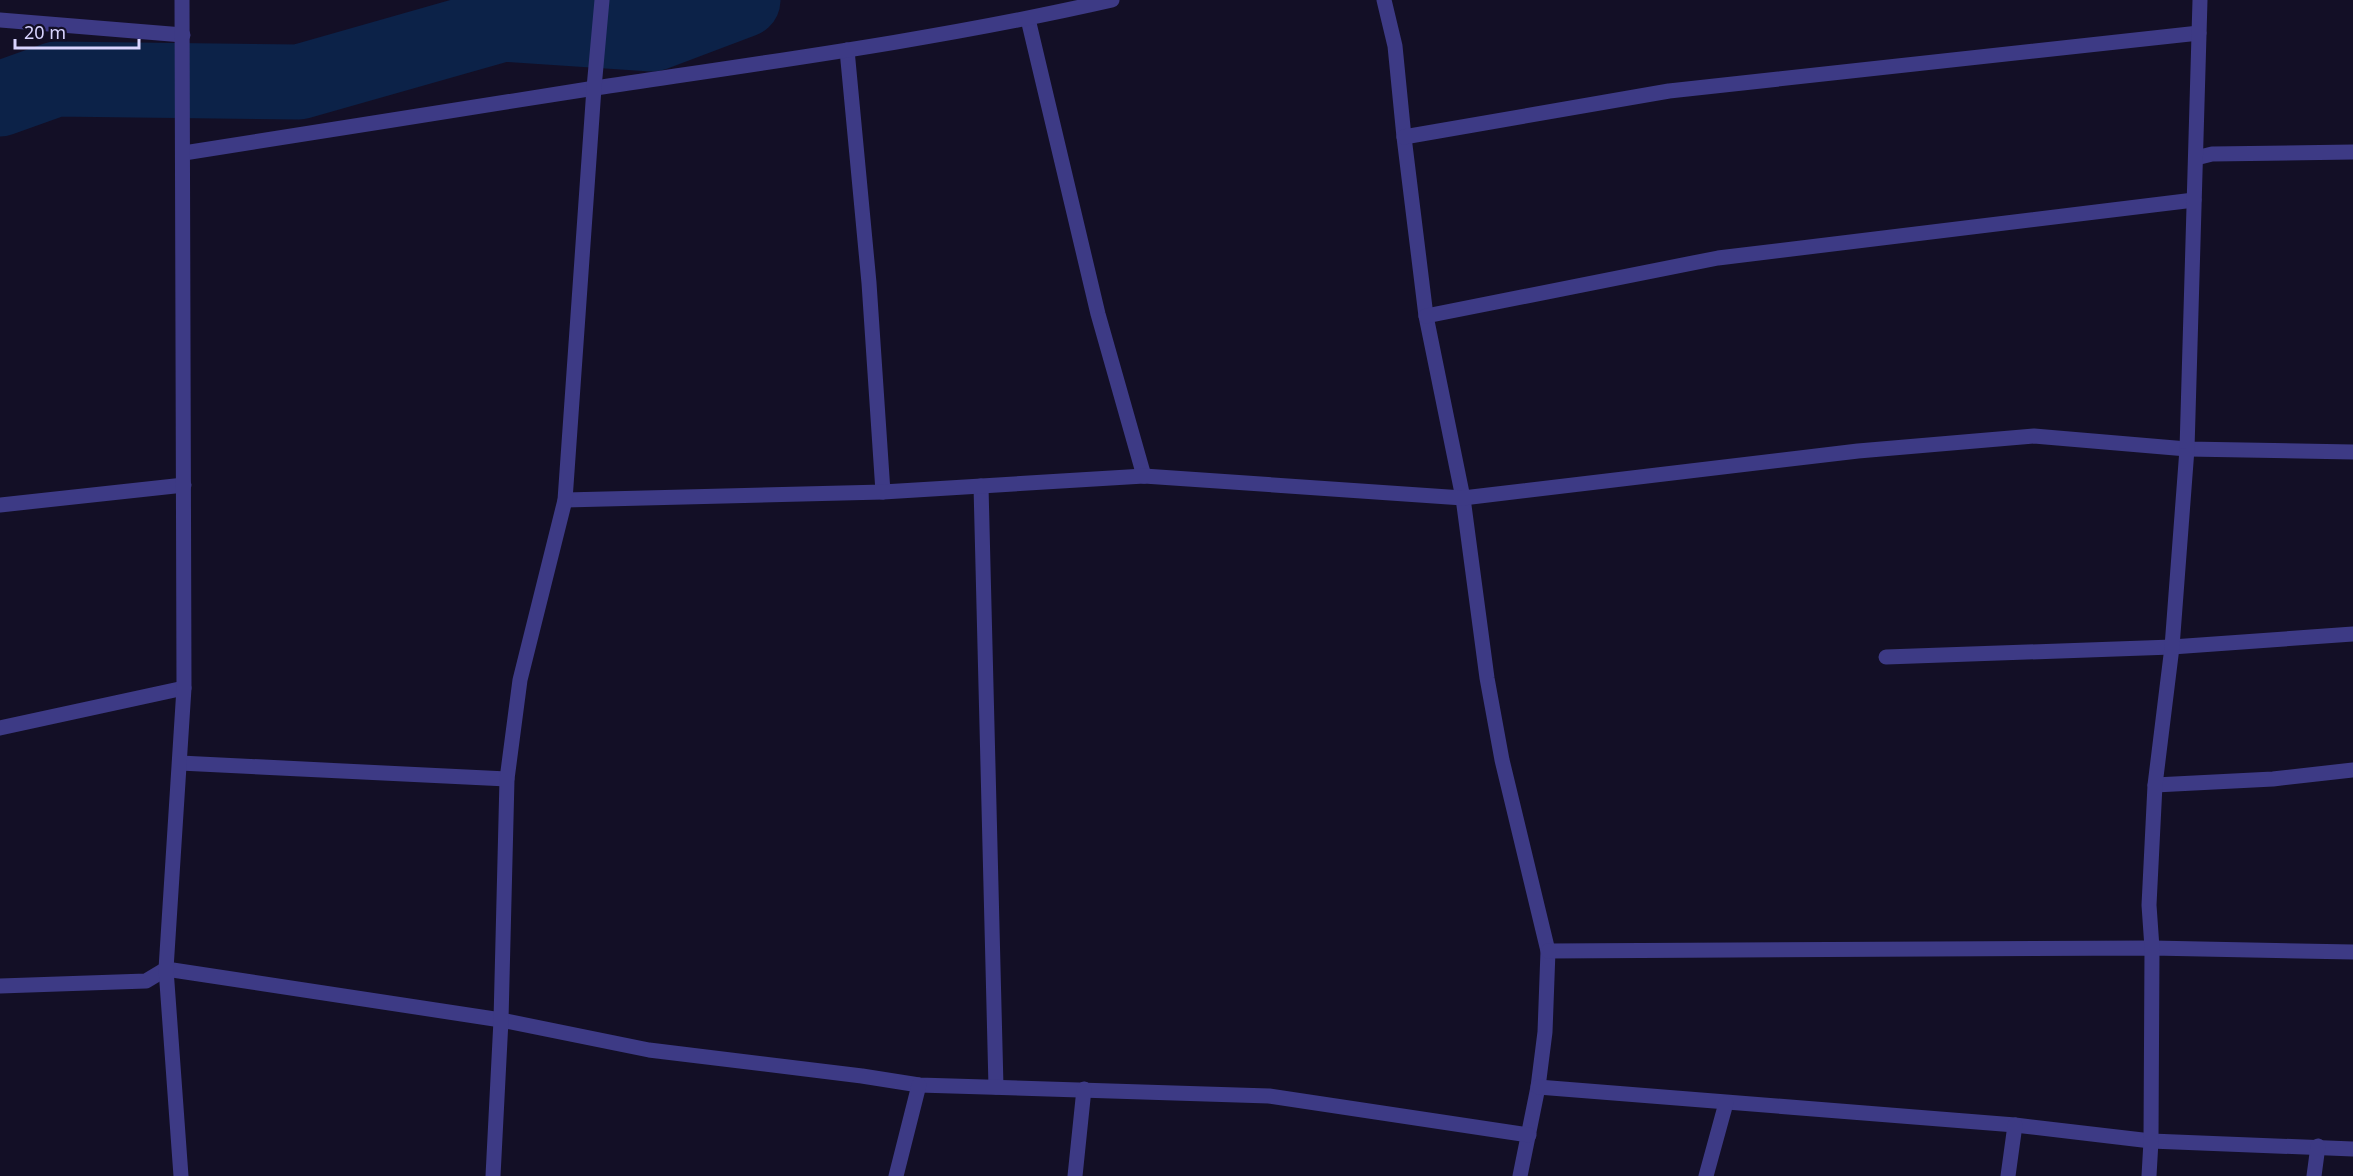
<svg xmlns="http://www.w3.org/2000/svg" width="2353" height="1176" font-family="'Noto Sans',sans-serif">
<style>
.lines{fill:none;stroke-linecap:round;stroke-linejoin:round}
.river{stroke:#0c2248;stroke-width:75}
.street{stroke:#3d3a85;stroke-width:15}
</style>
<rect width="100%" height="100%" fill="#130f26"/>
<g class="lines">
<polyline class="river" points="0,99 56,79 299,82 503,24 653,34 743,0"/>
<g class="street">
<polyline points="1384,0 1395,46 1404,137 1426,316 1463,498 1487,678 1502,760 1548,951 1545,1032 1538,1087 1520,1176"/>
<polyline points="1028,19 1098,314 1144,476"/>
<polyline points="0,20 183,35"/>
<polyline points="847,50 869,283 883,492"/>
<polyline points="1404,137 1669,91 2199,33"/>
<path d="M184,153C321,132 458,109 595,88C768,62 941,39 1112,0"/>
<polyline points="2196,158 2212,154 2353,152"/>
<polyline points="1426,316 1718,258 2194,200"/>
<polyline points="981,486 996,1087"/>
<polyline points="565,500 883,492 1144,476 1463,498 1858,451 2034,436 2187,449 2353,452"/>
<polyline points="0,505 184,485"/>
<polyline points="1886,657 2172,647 2353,634"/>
<polyline points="0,728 184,688"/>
<polyline points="180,763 507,779"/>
<polyline points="2155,785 2273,779 2353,770"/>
<polyline points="1548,951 2152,948 2353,952"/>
<polyline points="0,986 146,981 166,969 501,1020 649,1050 862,1076 919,1085 1269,1096 1529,1135"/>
<polyline points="1538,1087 2015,1125 2151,1141 2353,1149"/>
<polyline points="181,1176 166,969 184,688 182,0"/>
<polyline points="493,1176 501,1020 507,779 520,680 565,500 594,88 602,0"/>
<polyline points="896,1176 919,1085"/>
<polyline points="1075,1176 1084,1089"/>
<polyline points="1706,1176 1726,1103"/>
<polyline points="2008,1176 2015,1125"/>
<polyline points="2149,1176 2151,1141 2152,948 2149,905 2155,785 2172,647 2187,449 2200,0"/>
<polyline points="2314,1176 2318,1146"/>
</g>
</g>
<path d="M15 39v9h124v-9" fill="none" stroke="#d9d4ff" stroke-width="3"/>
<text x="24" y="39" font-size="18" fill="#d9d4ff" stroke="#130f26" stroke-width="4.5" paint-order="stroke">20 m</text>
</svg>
